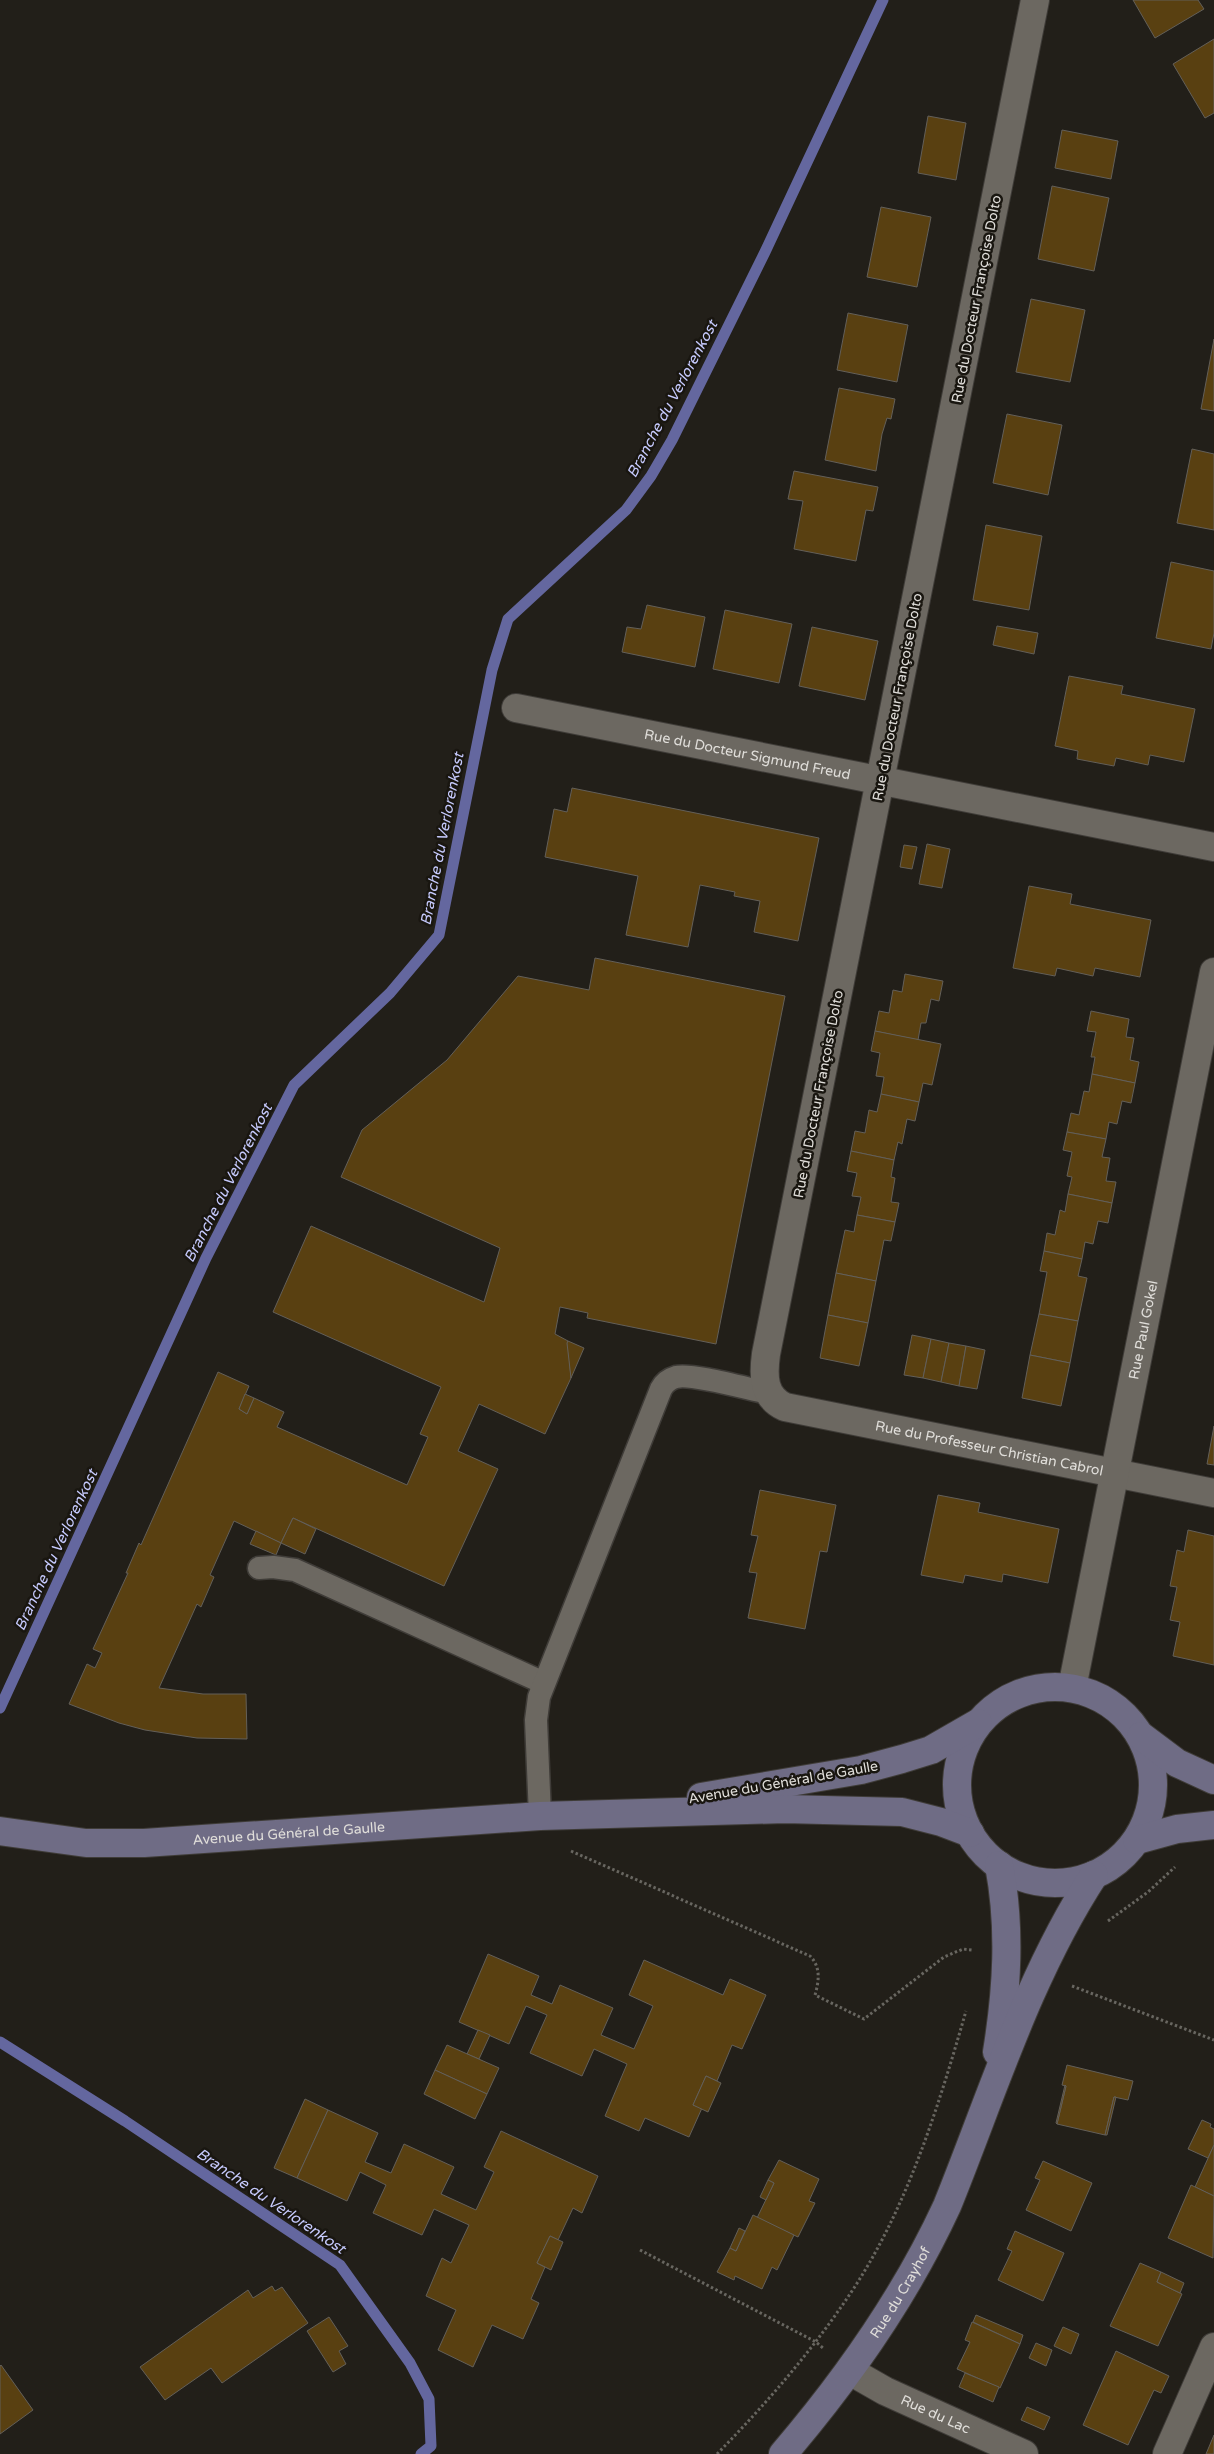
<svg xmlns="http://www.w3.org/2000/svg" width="1214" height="2454" font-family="'Varela Round',sans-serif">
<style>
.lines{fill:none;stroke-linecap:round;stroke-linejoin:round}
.stream{stroke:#64679f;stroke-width:11}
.building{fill:#594011;stroke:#635f59}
.lane-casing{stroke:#3f3c38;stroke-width:25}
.street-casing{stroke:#3f3c38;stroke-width:30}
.secondary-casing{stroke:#3f3c38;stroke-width:30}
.path{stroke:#686660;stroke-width:3;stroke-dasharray:2.5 2.5;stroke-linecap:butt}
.lane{stroke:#6c6861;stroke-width:22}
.street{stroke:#6c6861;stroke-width:28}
.secondary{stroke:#6f6c85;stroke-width:28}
.labels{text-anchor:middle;stroke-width:5;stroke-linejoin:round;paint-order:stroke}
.street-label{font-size:14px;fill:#e0deda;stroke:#191610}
.water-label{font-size:15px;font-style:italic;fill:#c6cafd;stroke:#191610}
</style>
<rect width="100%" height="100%" fill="#221f19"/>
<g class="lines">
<g class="stream">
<polyline points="0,1708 206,1258 294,1085 390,993 439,935 492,670 508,619 626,510 651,476 672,440 765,252 883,0"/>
<polyline points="0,2042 125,2121 340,2265 410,2363 429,2399 431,2446 421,2454"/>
</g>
</g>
<g class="building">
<polygon points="1133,0 1198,0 1204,9 1155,38"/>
<polygon points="1214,39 1214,113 1205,118 1173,64"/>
<polygon points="928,116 966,123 956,180 918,173"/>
<polygon points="1062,130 1118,141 1111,179 1055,168"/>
<polygon points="1052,186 1109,198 1094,271 1038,259"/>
<polygon points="881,207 931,217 917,287 867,277"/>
<polygon points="1031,299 1085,310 1070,382 1016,372"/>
<polygon points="848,313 908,325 897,382 837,370"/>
<polygon points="1214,339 1214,411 1201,409"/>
<polygon points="839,388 895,399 891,419 887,418 882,434 876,471 825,460"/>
<polygon points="1007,414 1062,425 1048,495 993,483"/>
<polygon points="1192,449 1214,454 1214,530 1177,523"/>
<polygon points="794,471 878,487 873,511 866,510 856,561 794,549 803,501 788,499"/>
<polygon points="986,525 1042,536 1029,610 973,600"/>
<polygon points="1171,562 1214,571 1214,633 1211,649 1156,638"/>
<polygon points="647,605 705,617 695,667 622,652 627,627 641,629"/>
<polygon points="725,610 792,624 779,683 713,669"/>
<polygon points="997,626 1038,633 1034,654 993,645"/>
<polygon points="812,627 878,641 865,700 799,686"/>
<polygon points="1069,676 1123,686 1121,694 1195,709 1184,762 1150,755 1148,765 1116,758 1114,766 1077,759 1078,751 1055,746"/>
<polygon points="572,788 819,838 798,941 754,932 760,901 734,896 735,892 700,885 688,947 626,935 638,876 545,857 554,809 567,812"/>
<polygon points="927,844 950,849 942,888 919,884"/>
<polygon points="904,845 917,847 912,869 900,867"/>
<polygon points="1029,886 1072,894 1070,904 1151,920 1140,977 1095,968 1093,976 1057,968 1055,976 1013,968"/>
<polygon points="595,958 785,996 716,1344 587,1318 588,1313 560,1307 555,1334 568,1341 571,1378 545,1434 479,1404 458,1451 498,1469 444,1586 293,1518 281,1543 234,1521 210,1575 214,1577 201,1607 197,1604 159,1688 203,1694 246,1694 247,1739 197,1738 145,1730 119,1723 69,1704 87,1664 95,1668 102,1653 93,1649 128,1573 126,1573 139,1543 141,1545 218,1372 249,1386 239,1409 247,1414 254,1398 284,1412 277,1427 407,1485 428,1437 420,1434 441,1387 273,1312 311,1226 484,1302 500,1248 341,1177 362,1130 447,1060 518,976 589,990"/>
<polygon points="905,974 943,981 939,1001 931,999 926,1023 921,1023 918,1040 875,1031 879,1011 889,1013 893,990 902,992"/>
<polygon points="1091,1011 1129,1019 1126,1037 1134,1038 1130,1060 1139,1062 1135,1083 1092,1074 1095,1057 1091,1057 1096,1032 1087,1031"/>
<polygon points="875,1031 941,1044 932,1085 923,1083 919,1102 881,1094 884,1077 876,1076 880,1053 871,1051"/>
<polygon points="1092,1074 1135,1083 1131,1103 1122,1101 1117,1124 1109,1122 1106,1139 1067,1132 1071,1113 1079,1115 1084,1091 1089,1092"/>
<polygon points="881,1094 919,1102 915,1121 907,1119 902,1144 898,1142 894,1160 851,1151 855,1131 865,1133 869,1110 877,1112"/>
<polygon points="1067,1132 1106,1139 1102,1157 1110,1158 1106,1181 1116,1182 1112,1203 1068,1194 1072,1177 1067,1176 1072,1152 1063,1150"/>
<polygon points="851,1151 894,1160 891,1177 895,1178 891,1202 899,1203 895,1222 857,1215 861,1197 852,1196 857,1173 847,1171"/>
<polygon points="1068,1194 1112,1203 1108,1223 1098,1221 1093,1244 1085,1242 1082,1259 1044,1251 1047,1233 1055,1235 1060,1210 1065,1212"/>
<polygon points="857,1215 895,1222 891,1241 884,1240 876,1281 836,1273 845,1230 854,1232"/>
<polygon points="1044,1251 1082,1259 1078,1276 1087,1278 1078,1321 1039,1314 1047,1272 1040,1271"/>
<polygon points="836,1273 876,1281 868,1323 828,1315"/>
<polygon points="1039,1314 1078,1321 1070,1363 1030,1355"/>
<polygon points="828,1315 868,1323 859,1366 820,1358"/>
<polygon points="912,1335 931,1339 923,1378 904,1375"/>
<polygon points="931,1339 949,1343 941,1382 923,1378"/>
<polygon points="568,1341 584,1348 571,1378 567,1343"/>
<polygon points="949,1343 966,1346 959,1386 941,1382"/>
<polygon points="966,1346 985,1350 977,1389 959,1386"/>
<polygon points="1030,1355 1070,1363 1061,1406 1022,1398"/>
<polygon points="245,1394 254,1398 247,1414 239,1409"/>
<polygon points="1214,1426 1214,1465 1207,1464"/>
<polygon points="760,1490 836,1505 827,1552 820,1551 805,1629 748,1618 757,1573 749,1572 758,1536 751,1535"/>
<polygon points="938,1495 980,1503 978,1512 1059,1529 1048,1583 1003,1574 1002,1582 965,1575 963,1583 921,1575"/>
<polygon points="293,1518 316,1529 305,1554 281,1543"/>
<polygon points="1188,1530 1214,1536 1214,1665 1173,1656 1180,1622 1170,1620 1177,1587 1170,1586 1177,1550 1184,1552"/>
<polygon points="256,1531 281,1543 276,1555 250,1544"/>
<polygon points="488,1954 539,1976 531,1995 552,2004 560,1985 613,2008 601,2035 634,2049 653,2006 629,1995 644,1960 723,1995 730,1979 766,1995 742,2049 732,2045 717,2081 706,2076 693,2105 702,2108 689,2137 645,2118 639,2131 605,2116 627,2064 594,2049 582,2076 530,2053 547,2015 526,2006 509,2044 459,2022"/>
<polygon points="478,2030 490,2035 479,2059 467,2054"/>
<polygon points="447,2045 499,2068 487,2094 435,2070"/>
<polygon points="1067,2065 1133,2081 1128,2100 1114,2097 1105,2135 1057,2124 1066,2086 1062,2085"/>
<polygon points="435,2070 487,2094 475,2119 424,2094"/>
<polygon points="706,2076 721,2083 708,2112 693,2105"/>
<polygon points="1065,2085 1066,2086 1057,2124 1056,2123"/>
<polygon points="1114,2097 1116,2097 1107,2135 1105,2135"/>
<polygon points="305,2099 328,2110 297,2178 274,2168"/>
<polygon points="328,2110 378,2133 365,2162 391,2173 404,2144 454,2167 441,2194 476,2210 494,2172 484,2167 501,2131 598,2176 582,2213 573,2208 558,2240 550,2236 537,2263 545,2267 531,2299 539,2303 523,2339 492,2325 473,2367 438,2350 456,2310 426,2296 442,2258 451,2263 469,2225 434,2209 422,2235 373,2213 386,2185 360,2172 347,2201 297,2178"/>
<polygon points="1202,2120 1211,2124 1210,2127 1214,2129 1214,2145 1208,2158 1188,2149"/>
<polygon points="1214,2145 1214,2196 1195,2187"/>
<polygon points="779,2160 819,2179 809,2201 815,2203 798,2237 757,2218 774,2183 768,2180"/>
<polygon points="1043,2161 1092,2183 1071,2231 1026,2210 1040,2180 1035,2178"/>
<polygon points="768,2180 774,2183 766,2200 760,2197"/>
<polygon points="1191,2185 1214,2196 1213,2258 1168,2238"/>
<polygon points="753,2215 794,2235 777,2270 772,2267 762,2289 735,2276 734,2280 717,2272 730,2248 736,2251"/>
<polygon points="739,2228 745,2231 736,2251 730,2248"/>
<polygon points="1015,2231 1064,2253 1043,2301 998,2280 1012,2251 1007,2249"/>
<polygon points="550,2236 563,2242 551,2270 537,2263"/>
<polygon points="1140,2263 1161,2272 1157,2282 1182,2294 1158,2346 1110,2326"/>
<polygon points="1161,2272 1184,2283 1180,2293 1157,2282"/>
<polygon points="272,2286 275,2291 282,2287 308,2323 222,2383 211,2368 165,2400 140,2367 248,2290 253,2298"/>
<polygon points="976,2315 1023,2335 1020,2344 973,2322"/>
<polygon points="329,2317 348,2346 339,2351 346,2364 333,2372 307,2331"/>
<polygon points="972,2322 1020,2344 1000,2388 957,2369 970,2342 965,2340"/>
<polygon points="1063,2327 1079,2334 1071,2354 1054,2346"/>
<polygon points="1036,2343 1052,2350 1046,2366 1029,2358"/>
<polygon points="1116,2351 1169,2376 1161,2393 1154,2390 1128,2445 1083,2425"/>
<polygon points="1,2365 33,2410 0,2434 0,2366"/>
<polygon points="965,2373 999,2387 993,2402 959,2387"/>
<polygon points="1027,2407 1050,2417 1044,2430 1021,2420"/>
<polygon points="1214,2435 1214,2454 1206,2454"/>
</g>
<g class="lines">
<g class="lane-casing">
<g id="lane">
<polyline points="259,1568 273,1567 295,1570 544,1683"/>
<path d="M540,1816L536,1720L539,1697L661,1389C664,1383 669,1379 676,1377C692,1373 748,1389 768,1393"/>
</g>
</g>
<g class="street-casing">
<g id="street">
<path id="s1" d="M1035,0L766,1354C763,1376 763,1397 785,1407L1214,1493"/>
<path id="s2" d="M516,708L1214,847"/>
<path id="s3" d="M1072,1688L1214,972"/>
<path id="s4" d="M850,2371L885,2391L1024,2454"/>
<polyline points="1167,2454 1214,2347"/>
</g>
</g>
<g class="secondary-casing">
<g id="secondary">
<circle cx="1055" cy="1785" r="98"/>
<polyline points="1141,1736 1177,1763 1214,1780"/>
<polyline points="701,1797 861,1770 902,1759 931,1750 978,1723"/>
<path id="s5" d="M0,1831L86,1843H144L540,1816L785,1809L902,1812L941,1822L970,1833"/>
<polyline points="1137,1840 1177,1829 1214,1825"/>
<path d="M997,2052C1007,1990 1011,1928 999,1865"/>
<path id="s6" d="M783,2454C848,2378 905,2297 947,2206C992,2095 1028,1976 1094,1875"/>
</g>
</g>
<g class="path">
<path d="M571,1851L810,1956C821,1967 819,1981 815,1995L864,2019L944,1957L963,1949L972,1950"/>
<polyline points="1108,1921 1148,1892 1175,1867"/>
<polyline points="1072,1986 1214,2040"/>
<polyline points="640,2250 816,2342 823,2348"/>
<path d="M717,2454C766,2404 811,2352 850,2294C907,2209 938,2108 966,2011"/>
</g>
<use href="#lane" class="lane"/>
<use href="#street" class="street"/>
<use href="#secondary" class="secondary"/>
</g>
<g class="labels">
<g class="street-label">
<text transform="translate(976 299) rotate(-79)" y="5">Rue du Docteur Françoise Dolto</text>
<text transform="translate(897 697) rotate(-79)" y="5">Rue du Docteur Françoise Dolto</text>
<text dy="5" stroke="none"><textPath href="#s2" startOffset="236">Rue du Docteur Sigmund Freud</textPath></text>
<text transform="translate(818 1094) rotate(-79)" y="5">Rue du Docteur Françoise Dolto</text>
<text dy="5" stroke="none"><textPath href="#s3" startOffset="365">Rue Paul Gokel</textPath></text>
<text dy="5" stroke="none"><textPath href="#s1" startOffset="1650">Rue du Professeur Christian Cabrol</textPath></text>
<text transform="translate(783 1782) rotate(-10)" y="5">Avenue du Général de Gaulle</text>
<text dy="5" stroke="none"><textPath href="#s5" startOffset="290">Avenue du Général de Gaulle</textPath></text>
<text dy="5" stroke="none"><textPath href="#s6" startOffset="200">Rue du Crayhof</textPath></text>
<text dy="5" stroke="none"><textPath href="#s4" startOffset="96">Rue du Lac</textPath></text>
</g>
<g class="water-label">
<text transform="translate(672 399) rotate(-62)" y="5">Branche du Verlorenkost</text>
<text transform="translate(442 839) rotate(-79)" y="5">Branche du Verlorenkost</text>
<text transform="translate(228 1183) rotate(-63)" y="5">Branche du Verlorenkost</text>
<text transform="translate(56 1550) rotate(-65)" y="5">Branche du Verlorenkost</text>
<text transform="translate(271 2201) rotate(34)" y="5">Branche du Verlorenkost</text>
</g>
</g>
</svg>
